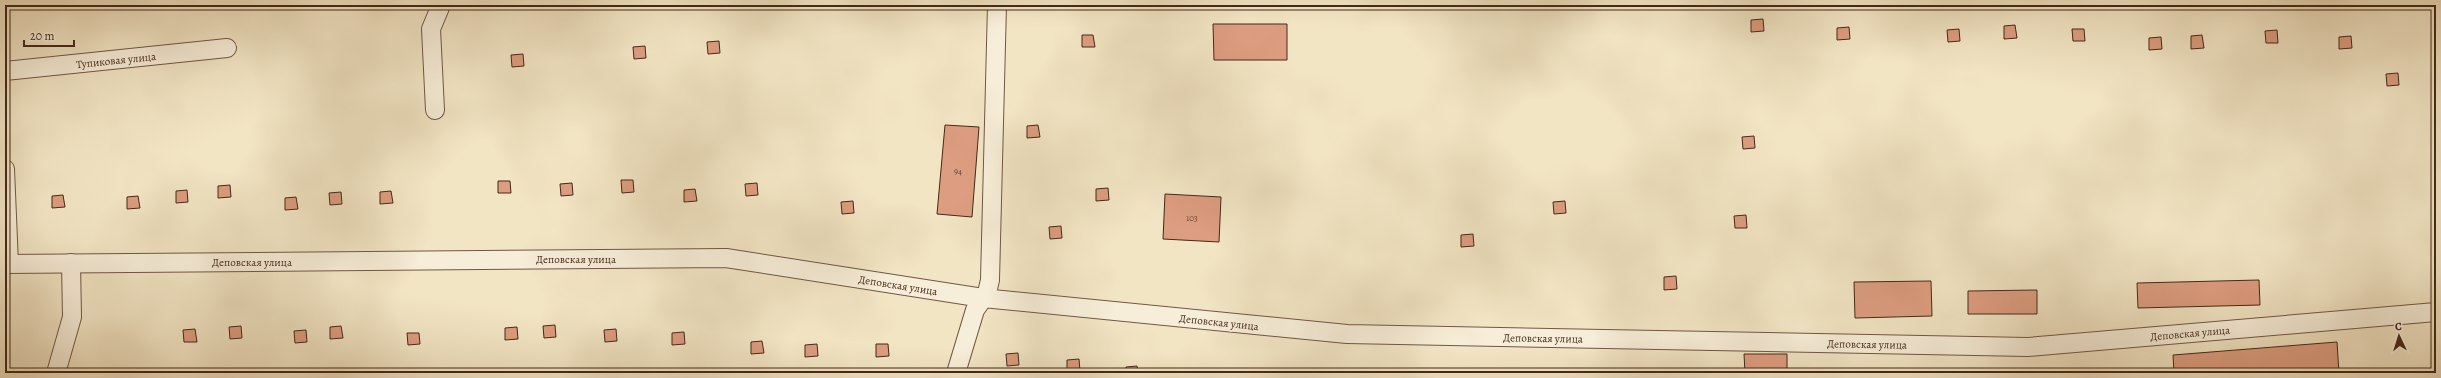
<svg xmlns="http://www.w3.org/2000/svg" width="2441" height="378" font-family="Alegreya,serif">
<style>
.building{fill:#dd9d80;stroke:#442818}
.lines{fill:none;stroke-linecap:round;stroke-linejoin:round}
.street-casing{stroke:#705743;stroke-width:20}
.street{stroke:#f7eed9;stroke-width:18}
.labels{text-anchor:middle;stroke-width:3.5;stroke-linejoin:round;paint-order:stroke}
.number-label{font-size:9px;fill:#6a4532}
.street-label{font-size:11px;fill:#442818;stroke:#f7eed9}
</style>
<rect width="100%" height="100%" fill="#f2e5c4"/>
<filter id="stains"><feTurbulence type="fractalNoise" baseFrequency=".005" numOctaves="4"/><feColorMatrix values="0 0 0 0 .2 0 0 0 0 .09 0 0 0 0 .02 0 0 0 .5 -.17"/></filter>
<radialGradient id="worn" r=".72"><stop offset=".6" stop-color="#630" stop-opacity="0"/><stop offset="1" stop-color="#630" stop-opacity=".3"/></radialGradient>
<g class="building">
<polygon points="1763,19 1764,31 1751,32 1751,20"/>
<polygon points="1213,24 1287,24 1287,60 1214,60"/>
<polygon points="2015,25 2017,38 2004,39 2004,26"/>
<polygon points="1849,27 1850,39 1837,40 1837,28"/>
<polygon points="1959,29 1960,41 1948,42 1947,30"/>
<polygon points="2072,29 2084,29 2085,41 2073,41"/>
<polygon points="2277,30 2278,43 2266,43 2265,31"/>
<polygon points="1082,35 1093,35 1095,47 1082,47"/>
<polygon points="2202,35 2204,48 2191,49 2191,36"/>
<polygon points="2351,36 2352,48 2339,49 2339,37"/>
<polygon points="2161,37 2162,49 2149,50 2149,38"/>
<polygon points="719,41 720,53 708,54 707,42"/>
<polygon points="645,46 646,58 634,59 633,47"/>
<polygon points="523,54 524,66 512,67 511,55"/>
<polygon points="2398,73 2399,85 2387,86 2386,74"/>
<polygon points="945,125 979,127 972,217 937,214"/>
<polygon points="1038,125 1040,137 1027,138 1027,126"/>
<polygon points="1754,136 1755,148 1743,149 1742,137"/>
<polygon points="621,180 633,180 634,192 622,193"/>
<polygon points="498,181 510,181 511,193 498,193"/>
<polygon points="572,183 573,195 561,196 560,184"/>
<polygon points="757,183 758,195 746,196 745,184"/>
<polygon points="230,185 231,197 218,198 218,186"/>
<polygon points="1108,188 1109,200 1096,201 1096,189"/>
<polygon points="695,189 697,201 684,202 684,190"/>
<polygon points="187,190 188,202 176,203 176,191"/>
<polygon points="391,191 393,203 380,204 380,192"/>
<polygon points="341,192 342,204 330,205 329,193"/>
<polygon points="1165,194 1221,197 1219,242 1163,239"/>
<polygon points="63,195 65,207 52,208 52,196"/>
<polygon points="138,196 140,208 127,209 127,197"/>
<polygon points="296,197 298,209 285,210 285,198"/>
<polygon points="853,201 854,213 842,214 841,202"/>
<polygon points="1565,201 1566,213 1554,214 1553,202"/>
<polygon points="1746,215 1747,228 1735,228 1734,216"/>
<polygon points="1061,226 1062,238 1050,239 1049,227"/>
<polygon points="1473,234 1474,246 1461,247 1461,235"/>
<polygon points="1676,276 1677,289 1664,290 1664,277"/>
<polygon points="2259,280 2260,305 2138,308 2137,283"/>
<polygon points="1931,281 1932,316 1855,318 1854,282"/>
<polygon points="2037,290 2037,314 1968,314 1968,291"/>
<polygon points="555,325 556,337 544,338 543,326"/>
<polygon points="241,326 242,338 230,339 229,327"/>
<polygon points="341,326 343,338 330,339 330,327"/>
<polygon points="517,327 518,339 505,340 505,328"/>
<polygon points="195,329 197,342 184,342 183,330"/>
<polygon points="616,329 617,341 605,342 604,330"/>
<polygon points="306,330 307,342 295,343 294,331"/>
<polygon points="684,332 685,344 672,345 672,333"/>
<polygon points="407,333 419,333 420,344 408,345"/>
<polygon points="762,341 764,353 751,354 751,342"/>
<polygon points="2337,342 2339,373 2174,373 2173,355"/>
<polygon points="817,344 818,356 805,357 805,345"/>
<polygon points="876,344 888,344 889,356 876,357"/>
<polygon points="1018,353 1019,365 1007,366 1006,354"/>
<polygon points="1744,354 1787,354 1787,373 1745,373"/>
<polygon points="1079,359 1080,371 1067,372 1067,360"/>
<polygon points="1137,366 1138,373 1126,373 1126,367"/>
</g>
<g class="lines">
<g class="street-casing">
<g id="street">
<polyline points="5,71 227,48"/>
<polyline points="435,110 431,29 441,5"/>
<polyline points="5,169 9,264"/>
<polyline points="5,264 726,258 983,298 1347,334 2028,347 2436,312"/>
<polyline points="56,373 72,317 71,263"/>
<polyline points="956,373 975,310 987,293 990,280 997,5"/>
</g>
</g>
<use href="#street" class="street"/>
</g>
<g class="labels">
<g class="number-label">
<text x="958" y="174">94</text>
<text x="1192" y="221">103</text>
</g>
<g class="street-label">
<text transform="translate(116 60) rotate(-6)" y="4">Тупиковая улица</text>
<text x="576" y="263">Деповская улица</text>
<text x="252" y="266">Деповская улица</text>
<text transform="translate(898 285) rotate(9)" y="4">Деповская улица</text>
<text transform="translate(1219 322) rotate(6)" y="4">Деповская улица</text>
<text transform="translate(2190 333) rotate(-5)" y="4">Деповская улица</text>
<text transform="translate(1543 338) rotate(1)" y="4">Деповская улица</text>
<text transform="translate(1867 344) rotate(1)" y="4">Деповская улица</text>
</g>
</g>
<rect width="2441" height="378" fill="none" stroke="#f2e5c4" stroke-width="20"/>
<rect x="6" y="6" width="2429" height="366" fill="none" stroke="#442818" stroke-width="2"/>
<rect x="10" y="10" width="2421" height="358" fill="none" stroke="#442818"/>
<g transform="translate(2399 336) rotate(356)" stroke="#f7eed9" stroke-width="3" paint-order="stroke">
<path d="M0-3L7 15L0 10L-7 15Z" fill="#442818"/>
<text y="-6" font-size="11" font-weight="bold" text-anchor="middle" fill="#442818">С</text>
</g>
<path d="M24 40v6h50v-6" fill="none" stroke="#442818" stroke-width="2"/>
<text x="30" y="40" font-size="12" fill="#442818" stroke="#f7eed9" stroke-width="3" paint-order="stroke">20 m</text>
<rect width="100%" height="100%" filter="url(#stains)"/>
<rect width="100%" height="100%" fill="url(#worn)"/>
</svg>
